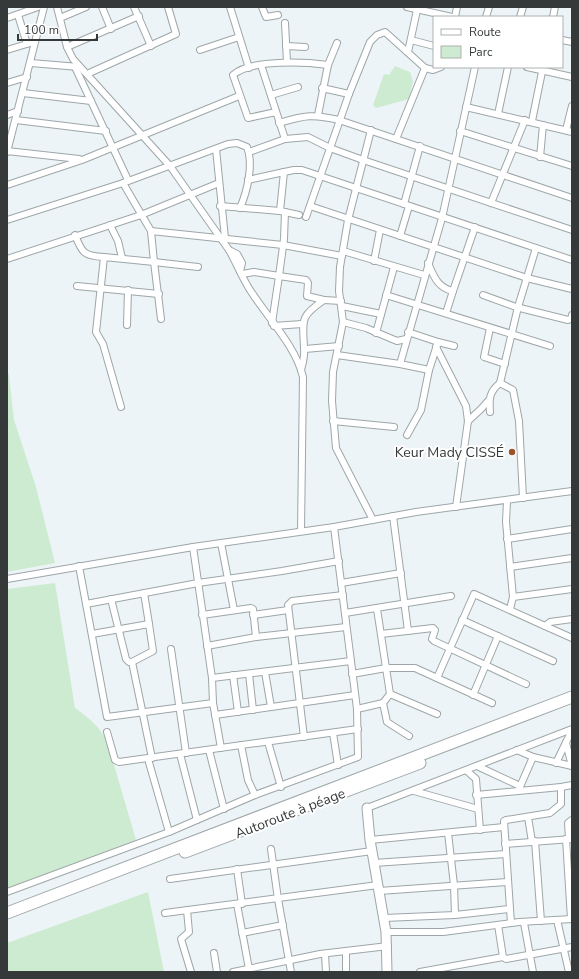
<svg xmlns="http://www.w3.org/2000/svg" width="579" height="979" font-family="'Nunito Sans',sans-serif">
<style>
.green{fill:#ccebd0}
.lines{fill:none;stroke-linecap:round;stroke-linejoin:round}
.street-casing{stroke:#9ea6a8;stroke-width:8}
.secondary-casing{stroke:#9ea6a8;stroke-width:11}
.highway-casing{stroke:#9ea6a8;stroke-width:13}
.street{stroke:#fff;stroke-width:6}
.secondary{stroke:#fff;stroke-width:9}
.highway{stroke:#fff;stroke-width:11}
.poi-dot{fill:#9a532b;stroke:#fff;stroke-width:1.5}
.labels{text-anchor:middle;stroke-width:4;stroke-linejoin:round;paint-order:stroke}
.poi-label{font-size:14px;fill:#353939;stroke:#fff;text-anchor:end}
.street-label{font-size:14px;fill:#353939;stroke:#fff}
</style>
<rect width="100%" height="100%" fill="#ecf4f7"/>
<g class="green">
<polygon points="395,66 410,72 413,81 409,99 376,108 373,105 384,74 389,75"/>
<polygon points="7,371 9,375 14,420 36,487 55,563 7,572"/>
<path d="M55,583L75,708C89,718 99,726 107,741L136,840L7,888V589Z"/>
<polygon points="148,892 164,972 7,972 7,943"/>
</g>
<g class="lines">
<g class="street-casing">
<g id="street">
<polyline points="57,7 67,47 73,59 170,166 229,250 237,254 242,263 240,271"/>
<polyline points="102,7 111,29"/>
<polyline points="134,7 151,46"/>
<polyline points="230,7 249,68"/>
<polyline points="262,7 266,17 278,15"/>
<polyline points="407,7 452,17"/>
<polyline points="18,15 27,44"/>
<polyline points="455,17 457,7"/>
<polyline points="486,17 489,7"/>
<polyline points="520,17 523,7"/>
<polyline points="553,17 555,7"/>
<polyline points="7,18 38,7"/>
<polyline points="60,18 86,7"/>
<polyline points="285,23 287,62"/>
<polyline points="411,40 434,46"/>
<polyline points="562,40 572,42"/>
<polyline points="286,46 305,47"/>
<polyline points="67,47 139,16"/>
<polyline points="7,50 30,43"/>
<polyline points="200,50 239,37"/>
<polyline points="408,52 417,10"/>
<polyline points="31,63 79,67"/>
<polyline points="261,65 285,139"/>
<polyline points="75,67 128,180"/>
<polyline points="527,67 572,77"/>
<polyline points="87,74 176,34 168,7"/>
<polyline points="7,83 27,77"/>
<polyline points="322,88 349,94 370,42 377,35 385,32 425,68 433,70 441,67"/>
<polyline points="23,93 91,101"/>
<polyline points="271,95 298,87"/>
<polyline points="466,107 572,132"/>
<path d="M276,112L248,118L233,75C251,59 305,62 328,65"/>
<polyline points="498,114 508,67"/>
<polyline points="7,115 18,111"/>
<polyline points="318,115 328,65 337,43"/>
<polyline points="16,120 106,131"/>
<polyline points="532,121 543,67"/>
<path d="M279,123C305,115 313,114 339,120L572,198"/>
<polyline points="371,130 348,220 340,267 339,291 343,322 333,372 332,401 336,448 373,520"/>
<polyline points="566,130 572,106"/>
<polyline points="460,131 572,166"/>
<polyline points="396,139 425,68"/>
<polyline points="216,149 225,238"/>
<polyline points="7,151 79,159"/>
<polyline points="7,152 44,7"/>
<polyline points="249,152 285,139 308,137 330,148 363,160 572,230"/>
<polyline points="540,157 543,125"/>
<polyline points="284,172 294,170 302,170 572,260"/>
<polyline points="248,180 284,172 280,211"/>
<polyline points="7,185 82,160 239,96"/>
<polyline points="491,203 525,120"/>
<polyline points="404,204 420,146"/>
<polyline points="220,206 280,211 299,215"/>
<polyline points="310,206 527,278 572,289"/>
<polyline points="306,217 349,94"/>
<path d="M7,220L123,183L228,144L237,143L247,147C254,164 247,192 240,208"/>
<polyline points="110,225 118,241 122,258"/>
<polyline points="151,231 283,245 342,256"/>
<path d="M75,235C82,253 84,256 104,257"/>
<polyline points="400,236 409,206"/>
<path d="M229,250C237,264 243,280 252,293C269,319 296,347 303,377L301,531"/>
<polyline points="343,251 424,275"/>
<polyline points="7,259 141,215 219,183"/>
<polyline points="374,261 380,230"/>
<path d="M428,263C434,277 438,288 453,291L446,313"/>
<polyline points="242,274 254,272 279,276 284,239 285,212"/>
<polyline points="77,286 159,294"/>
<polyline points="453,291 475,227"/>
<polyline points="386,295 550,346"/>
<polyline points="483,295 516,307 568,320 571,319 572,315"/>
<polyline points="324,300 341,301"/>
<polyline points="342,306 381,314"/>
<polyline points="161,319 154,262 198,267"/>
<polyline points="343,322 366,328 397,341 406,339"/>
<path d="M272,323L279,276L306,280L308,283L307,296L324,300C299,317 303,320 304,348C305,355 303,363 301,370"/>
<polyline points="127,325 128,290"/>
<polyline points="274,326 302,324"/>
<polyline points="490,328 484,357 505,364"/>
<polyline points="376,333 394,267"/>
<polyline points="438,342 454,346"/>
<polyline points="436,347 466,406 468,421 456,507"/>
<polyline points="305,349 339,346"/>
<polyline points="337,355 400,364 429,370"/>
<polyline points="400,364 442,218 475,67"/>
<polyline points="500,383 513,390 519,421 523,498"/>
<polyline points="121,407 103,344 96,332 104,257 154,262 151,231 123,183"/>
<path d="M490,412C489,399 489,392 500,383L518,307L536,248"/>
<polyline points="333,421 394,427"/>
<polyline points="468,421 481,409 489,400"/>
<polyline points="407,435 421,410 429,370 438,342 408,332"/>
<polyline points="507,501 506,522 513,597 510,609"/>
<polyline points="393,516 408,631"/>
<polyline points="507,539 572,529"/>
<polyline points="221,543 234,610"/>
<polyline points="193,547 212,678 213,703 221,748"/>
<polyline points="79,566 107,717 213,703"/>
<polyline points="510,567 572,558"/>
<polyline points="7,579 193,547 334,527 416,512 572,491"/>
<polyline points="341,583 401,573"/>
<polyline points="144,593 149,624"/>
<polyline points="513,597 572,589"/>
<polyline points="111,599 126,659 129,662 132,662 152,758"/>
<polyline points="86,604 198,583 282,571 339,561"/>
<polyline points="345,613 451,596"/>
<polyline points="202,615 251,608 253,609 256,637"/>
<polyline points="253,615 288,610"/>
<polyline points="462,620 553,661"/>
<polyline points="545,626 572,638"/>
<polyline points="92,634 149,624 153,651 132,662"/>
<polyline points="381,634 433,628 435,630 432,639 434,641 526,684"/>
<polyline points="207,646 256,637 346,627"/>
<polyline points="171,649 186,753"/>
<polyline points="265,672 271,707"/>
<polyline points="249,674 253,710"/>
<polyline points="352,674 386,668 415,668 492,703"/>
<polyline points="233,675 238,712"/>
<polyline points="212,678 351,661"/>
<polyline points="437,678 474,594 545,626 550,622 572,619"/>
<polyline points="390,694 437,714"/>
<polyline points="473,695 498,636"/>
<polyline points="383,703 387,722 409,736"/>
<polyline points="357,709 383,703 390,694 377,609"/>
<polyline points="215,715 355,695"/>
<polyline points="107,732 115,760 119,762 358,729"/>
<polyline points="333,733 338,765"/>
<polyline points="304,737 288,605 292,601 343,595"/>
<polyline points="268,742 281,787"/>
<polyline points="566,743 572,766"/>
<polyline points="241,745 248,780 255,795"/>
<polyline points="209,750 224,809"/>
<polyline points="517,750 533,757 572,766"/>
<polyline points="180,754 197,820"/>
<polyline points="148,759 169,832"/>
<polyline points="556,763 572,730"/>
<polyline points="477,766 520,786"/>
<polyline points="467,771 476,779 480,830"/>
<polyline points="519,789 533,757"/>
<polyline points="414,791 478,809"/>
<polyline points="476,795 561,787 572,785"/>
<polyline points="367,808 572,729"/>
<polyline points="528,817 532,842"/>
<polyline points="448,833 454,885 455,915"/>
<polyline points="569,838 568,823 572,820"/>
<polyline points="566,839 571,919"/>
<polyline points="370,840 504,827"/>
<polyline points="535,841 541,921"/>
<polyline points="505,844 572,839"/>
<polyline points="271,849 278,899 291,972"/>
<polyline points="374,863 506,854"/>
<polyline points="237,869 242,904"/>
<polyline points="170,879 372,851"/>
<polyline points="379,891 507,882"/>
<polyline points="7,892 169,832 255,795 358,757 357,709 334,527"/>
<polyline points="237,904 249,969"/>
<polyline points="187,910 189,932 181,939 191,972"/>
<polyline points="165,913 378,885"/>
<polyline points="384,918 455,915 509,909"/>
<polyline points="557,920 569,972"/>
<polyline points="511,923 504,821 506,820 550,813 561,804 561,787"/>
<polyline points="524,923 533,972"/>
<polyline points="498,925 503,957 506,959 572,947"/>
<polyline points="386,932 443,932 519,922 572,919"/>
<polyline points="242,933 283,925"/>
<polyline points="346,951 346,972"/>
<polyline points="214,953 217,972"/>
<polyline points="325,954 326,972"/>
<polyline points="233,972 320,954 388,946"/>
<polyline points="420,972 503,957"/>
</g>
</g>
<g class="secondary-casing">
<polyline id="secondary" points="367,808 370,840 386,932 387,972"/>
</g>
<g class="highway-casing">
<g id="highway">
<polyline points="185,852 420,763"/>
<polyline points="7,913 572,697"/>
</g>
</g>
<use href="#street" class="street"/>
<use href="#secondary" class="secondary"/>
<use href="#highway" class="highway"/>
</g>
<circle class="poi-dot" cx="512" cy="452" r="4"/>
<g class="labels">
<g class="poi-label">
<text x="504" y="457">Keur Mady CISSÉ</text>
</g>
<g class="street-label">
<text transform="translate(290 813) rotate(-21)" y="5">Autoroute à péage</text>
</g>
</g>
<rect width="579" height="979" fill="none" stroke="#353939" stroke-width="16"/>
<rect x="433" y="16" width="130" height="52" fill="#ffffff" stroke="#aeb0b0"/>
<rect x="441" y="29" width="20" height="6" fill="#ffffff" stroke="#aeb0b0"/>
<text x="469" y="36" font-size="12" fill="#353939">Route</text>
<rect x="441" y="46" width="20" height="12" fill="#ccebd0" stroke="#aeb0b0"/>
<text x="469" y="56" font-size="12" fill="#353939">Parc</text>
<path d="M18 34v6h79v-6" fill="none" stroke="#353939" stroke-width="2"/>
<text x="24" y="34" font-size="12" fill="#353939" stroke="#ffffff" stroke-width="3" paint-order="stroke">100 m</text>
</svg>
